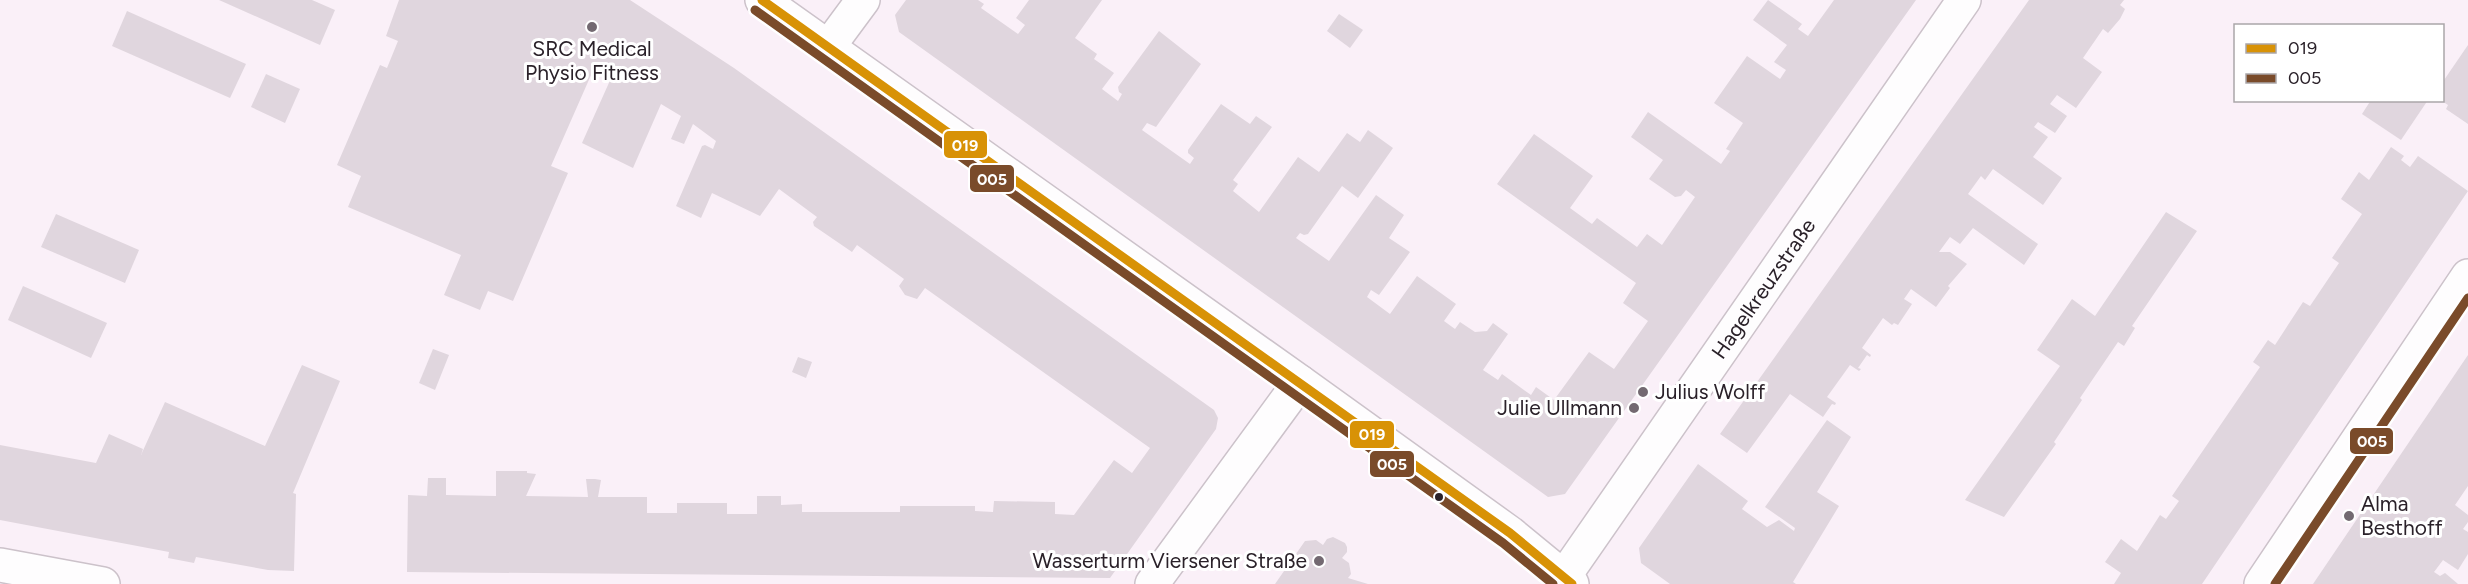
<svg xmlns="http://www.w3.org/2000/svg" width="2468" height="584" font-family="Figtree,sans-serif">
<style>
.building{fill:#e0d6de}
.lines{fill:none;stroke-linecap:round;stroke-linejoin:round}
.street-casing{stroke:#ccc2ca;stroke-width:36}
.secondary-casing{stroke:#ccc2ca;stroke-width:36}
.street{stroke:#fefdfe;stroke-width:33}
.secondary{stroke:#fefdfe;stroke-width:33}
.bus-1-casing{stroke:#fff;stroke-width:14}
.bus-2-casing{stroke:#fff;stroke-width:14}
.bus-1{stroke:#d89206;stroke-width:9}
.bus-2{stroke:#7a4b2a;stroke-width:9}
.poi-dot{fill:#736971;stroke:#fff;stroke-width:2}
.bus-dot{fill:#2a2129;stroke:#fff;stroke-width:2}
.labels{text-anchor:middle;stroke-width:6;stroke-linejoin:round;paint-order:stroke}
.poi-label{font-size:21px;fill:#2a2129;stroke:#fff;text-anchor:start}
.street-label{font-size:21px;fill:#2a2129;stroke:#fff}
.line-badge{stroke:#fff;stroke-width:2}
.badge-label{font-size:16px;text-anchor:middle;font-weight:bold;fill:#fff}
</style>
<rect width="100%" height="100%" fill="#faf0f8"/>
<g class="building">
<polygon points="219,0 312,0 335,10 320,45"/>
<polygon points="399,0 630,0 734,68 1214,410 1218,418 1216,429 1110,578 407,572 408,495 427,496 428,478 446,478 446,495 496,496 496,471 527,471 527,473 536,474 526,496 588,497 586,479 595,479 601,480 598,497 647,497 647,513 677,513 677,503 727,503 727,514 757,514 757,496 781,496 781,505 802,504 802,512 900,512 900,506 975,506 975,511 993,512 994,501 1055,502 1055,514 1074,515 1114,460 1132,473 1150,448 925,288 917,299 905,295 899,286 904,279 857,245 852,252 814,226 813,222 817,217 779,189 760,216 712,193 701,218 676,206 702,146 705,145 713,149 716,141 693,124 684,144 671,139 681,116 661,104 633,168 582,143 612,76 595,66 551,166 568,173 513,301 488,291 480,310 444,295 461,255 348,207 361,176 337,165 380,65 387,68 398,41 386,36"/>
<polygon points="906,0 978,0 984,4 981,8 1018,34 1025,25 1016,18 1029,0 1102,0 1075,38 1097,54 1094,59 1114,73 1102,89 1118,101 1122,94 1119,92 1118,87 1159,31 1201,64 1156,127 1147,123 1142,130 1190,164 1194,158 1188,153 1188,150 1221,104 1250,124 1256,116 1272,127 1233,180 1238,184 1233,191 1259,212 1298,157 1319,172 1347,133 1360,142 1368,130 1393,148 1358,198 1342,186 1308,234 1304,235 1300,233 1296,238 1329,261 1376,195 1404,215 1389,238 1410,252 1379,295 1371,290 1367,297 1390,314 1417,276 1456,304 1444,321 1455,329 1460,322 1475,332 1487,331 1493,323 1508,334 1483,370 1498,380 1502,374 1531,395 1536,387 1554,400 1589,352 1614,369 1648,321 1623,303 1636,283 1497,184 1534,134 1593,176 1570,208 1592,224 1597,218 1637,247 1647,234 1662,245 1695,197 1686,190 1681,196 1675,197 1649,179 1663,160 1631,137 1648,112 1721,164 1730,151 1726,149 1743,123 1714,103 1747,56 1780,79 1786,70 1774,62 1787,45 1753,20 1768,0 1802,24 1798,29 1808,36 1834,0 1916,0 1565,494 1548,497 899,32 895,15"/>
<polygon points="2029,0 2124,0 2120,5 2125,9 2120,19 2108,33 2103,29 2083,58 2102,72 2076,108 2057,95 2050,104 2067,116 2055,133 2038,122 2034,127 2048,137 2033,157 2062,178 2043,205 1993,169 1985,180 1981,176 1968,194 2038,244 2024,265 1973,228 1960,244 1950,237 1939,252 1950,252 1967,264 1948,286 1950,288 1936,307 1911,289 1904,299 1912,304 1898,325 1894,323 1892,325 1883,318 1862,348 1871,355 1870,357 1867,355 1858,368 1861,369 1859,371 1850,365 1827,397 1836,403 1835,405 1832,404 1823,417 1790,394 1747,453 1720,434"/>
<polygon points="127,11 246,64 230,98 112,46"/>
<polygon points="1339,14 1363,30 1350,48 1327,31"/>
<polygon points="2468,45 2468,124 2446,109 2448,105 2442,101 2442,83"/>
<polygon points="266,74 300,89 285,123 251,107"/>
<polygon points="2371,100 2428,100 2401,140 2362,114"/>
<polygon points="2391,147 2404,156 2401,160 2410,167 2418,156 2468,191 2202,584 2114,584 2121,573 2105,562 2121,539 2137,551 2160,515 2166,519 2179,501 2172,496 2260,367 2253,362 2268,340 2275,345 2303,302 2310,306 2339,263 2332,258 2362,214 2341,199 2359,172 2369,180"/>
<polygon points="2166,212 2197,231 2132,326 2135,328 2124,346 2118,342 2080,398 2082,400 2054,442 2056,444 2004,517 1965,500 2060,366 2037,350 2072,299 2095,316"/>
<polygon points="56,214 139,250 125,283 41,247"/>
<polygon points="23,286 107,323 91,358 8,320"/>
<polygon points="433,349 449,355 435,390 419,383"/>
<polygon points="2468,355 2468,486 2455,505 2468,515 2468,522 2463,529 2468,532 2468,554 2458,570 2443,560 2434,572 2440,576 2445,573 2458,584 2313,584"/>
<polygon points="798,357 812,362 806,378 792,372"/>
<polygon points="302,365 340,381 293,493 296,494 294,571 268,570 196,557 194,563 168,558 169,552 0,520 0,445 96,463 109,434 143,449 141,455 165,402 265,446"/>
<polygon points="1827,420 1851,437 1817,492 1839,506 1793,582 1796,584 1670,584 1641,563 1639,548 1698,464 1748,501 1742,509 1767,527 1779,520 1794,531 1795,528 1765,507"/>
<polygon points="1333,537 1345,543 1347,547 1347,552 1342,558 1349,563 1351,574 1348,578 1368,584 1275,584 1305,541 1316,540 1323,545 1327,539"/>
</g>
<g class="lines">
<g class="street-casing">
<g id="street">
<polyline points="829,46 863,0"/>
<polyline points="0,565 103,584"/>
<path id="s1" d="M1563,578L1964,0"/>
<polyline points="1152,584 1300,382"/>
<polyline points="2261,584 2468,276"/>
</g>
</g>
<g class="secondary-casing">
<polyline id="secondary" points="762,0 1300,382 1510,533 1572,584"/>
</g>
<use href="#street" class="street"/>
<use href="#secondary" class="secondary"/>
<g class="bus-1-casing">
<polyline id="bus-1" points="762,0 1510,533 1572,584"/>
</g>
<g class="bus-2-casing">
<g id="bus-2">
<polyline points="755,10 1503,543 1553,584"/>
<polyline points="2275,584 2468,298"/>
</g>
</g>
<use href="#bus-1" class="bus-1"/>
<use href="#bus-2" class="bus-2"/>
</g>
<g class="poi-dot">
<circle cx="592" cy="27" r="6"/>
<circle cx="1643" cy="392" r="6"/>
<circle cx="1634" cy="408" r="6"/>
<circle cx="2349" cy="516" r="6"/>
<circle cx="1319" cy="561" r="6"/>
</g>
<circle class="bus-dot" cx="1439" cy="497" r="5"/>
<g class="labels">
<g class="poi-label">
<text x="592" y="56" text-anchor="middle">SRC Medical<tspan x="592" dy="24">Physio Fitness</tspan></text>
<text x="1655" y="399">Julius Wolff</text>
<text x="1622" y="415" text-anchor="end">Julie Ullmann</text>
<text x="2361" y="511">Alma<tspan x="2361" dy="24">Besthoff</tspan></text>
<text x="1307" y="568" text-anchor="end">Wasserturm Viersener Straße</text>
</g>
<g class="street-label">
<text dy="7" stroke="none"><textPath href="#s1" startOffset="352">Hagelkreuzstraße</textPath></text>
</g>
</g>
<g class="line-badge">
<rect x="943" y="130" width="45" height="29" rx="6" fill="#d89206"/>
<rect x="969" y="164" width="46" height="29" rx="6" fill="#7a4b2a"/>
<rect x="1349" y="420" width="46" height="29" rx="6" fill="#d89206"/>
<rect x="2349" y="427" width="45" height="28" rx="6" fill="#7a4b2a"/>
<rect x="1369" y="450" width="46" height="28" rx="6" fill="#7a4b2a"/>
</g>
<g class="badge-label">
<text x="965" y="151">019</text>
<text x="992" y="185">005</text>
<text x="1372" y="440">019</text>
<text x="2372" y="447">005</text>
<text x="1392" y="470">005</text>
</g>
<rect x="2234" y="24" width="210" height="78" fill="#ffffff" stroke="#aaa6a9" stroke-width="1.5"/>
<rect x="2246" y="44" width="30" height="9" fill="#d89206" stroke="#aaa6a9" stroke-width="1.5"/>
<text x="2288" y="54" font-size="18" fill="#2a2129">019</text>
<rect x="2246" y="74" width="30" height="9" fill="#7a4b2a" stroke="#aaa6a9" stroke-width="1.5"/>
<text x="2288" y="84" font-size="18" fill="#2a2129">005</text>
</svg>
